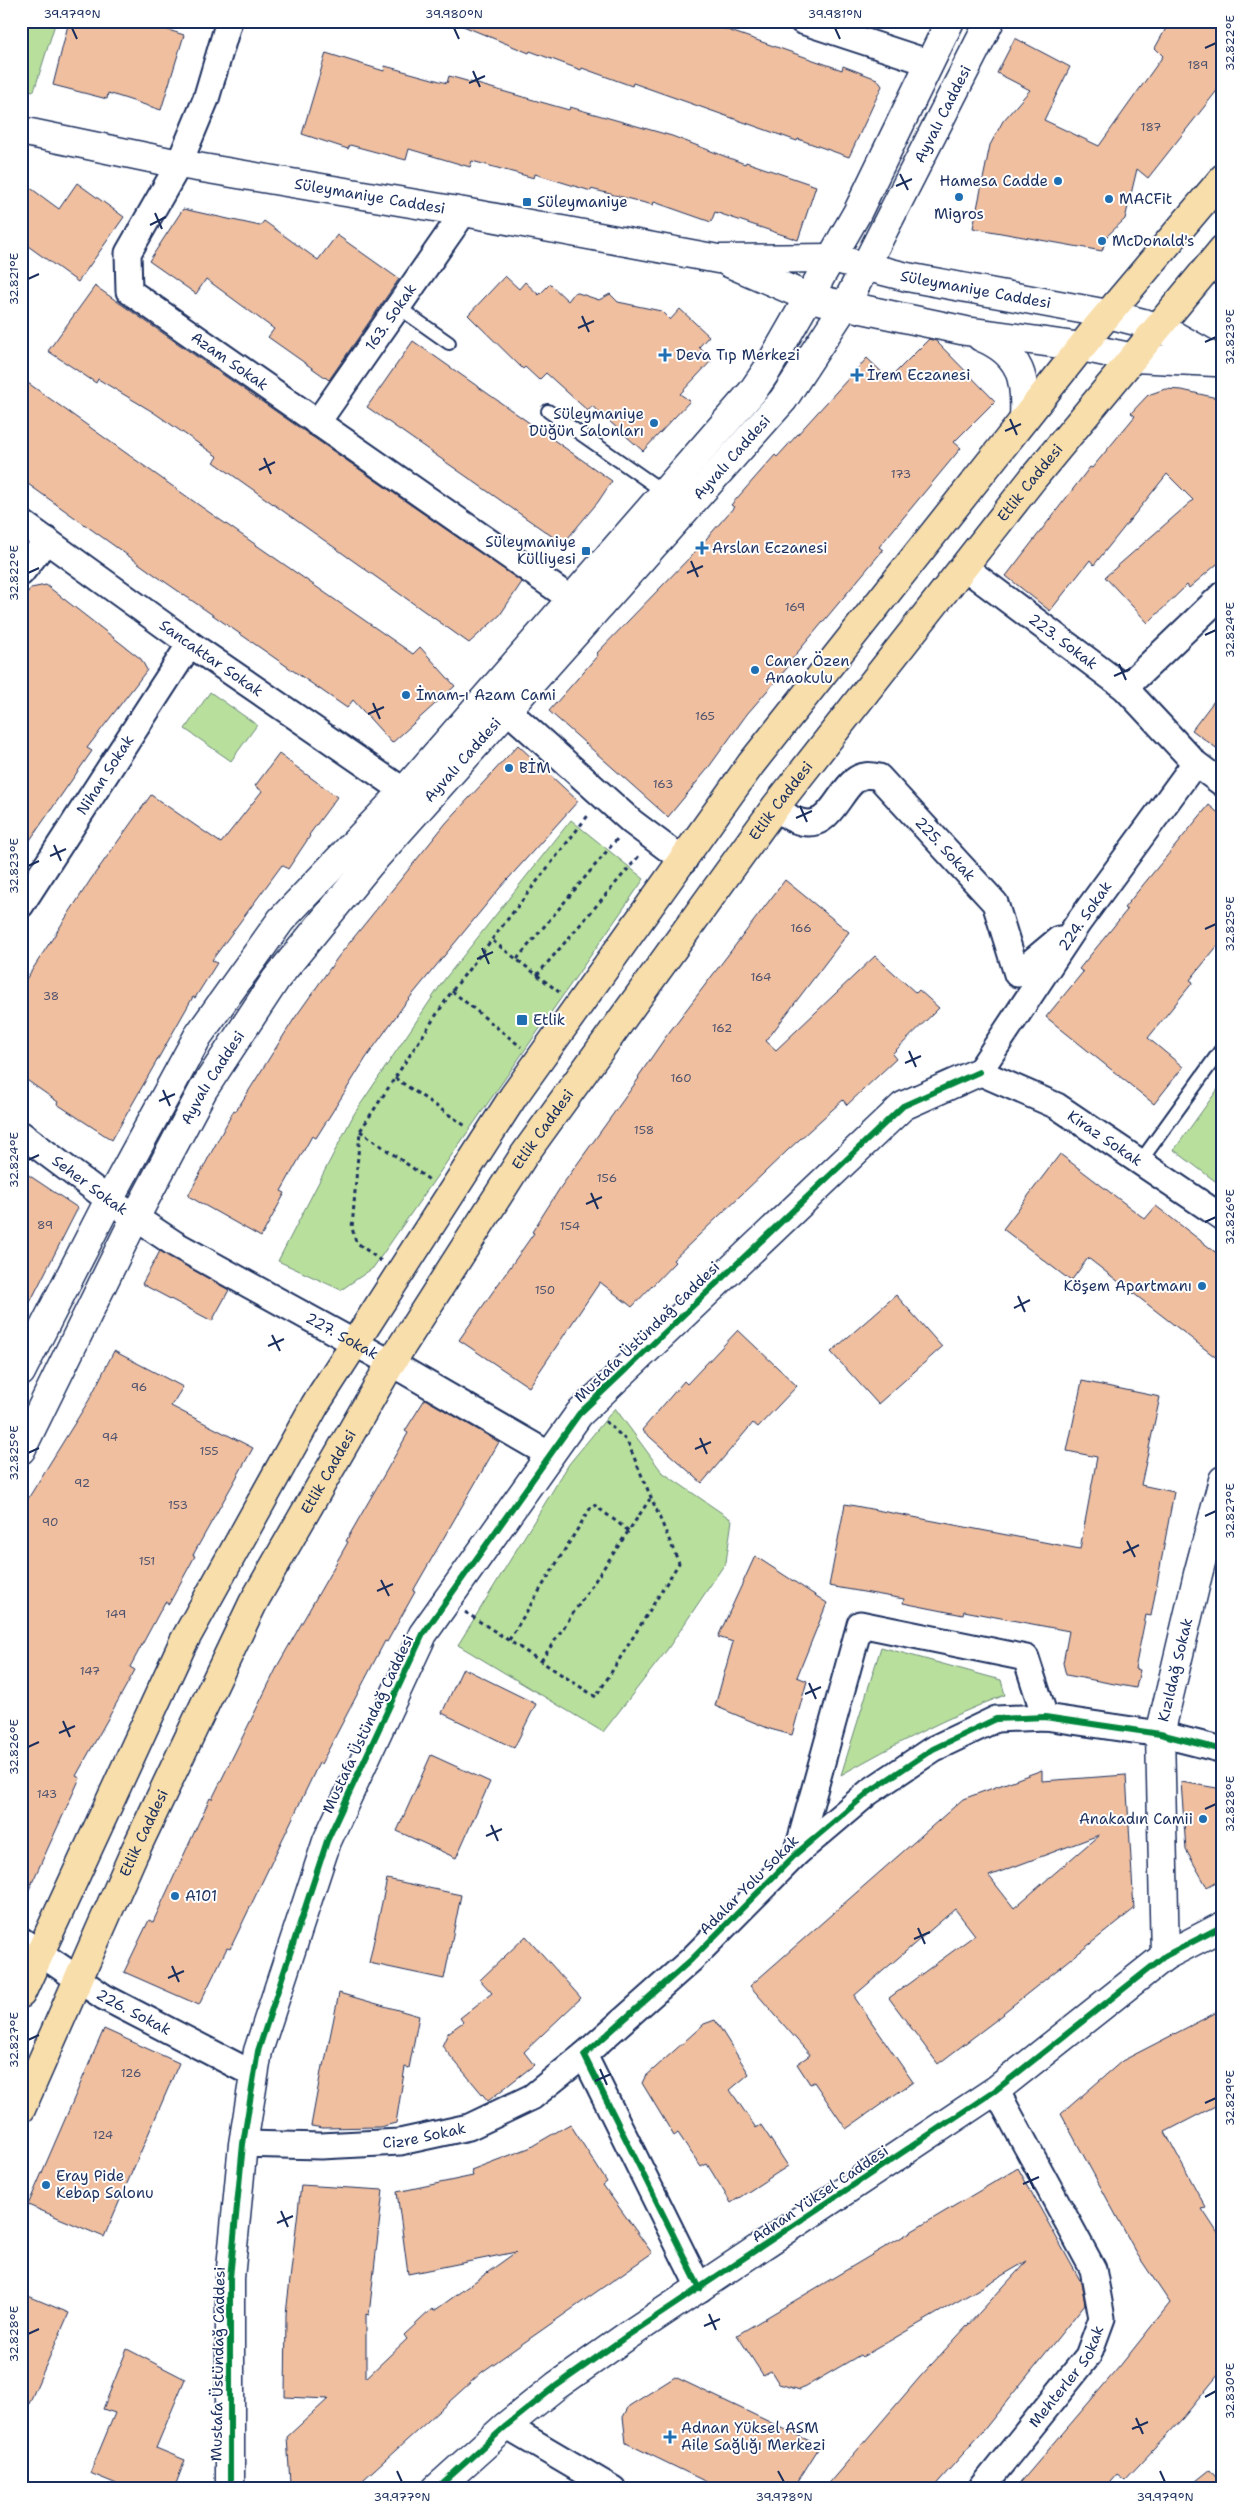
<svg xmlns="http://www.w3.org/2000/svg" width="1244" height="2510" font-family="'Shantell Sans',sans-serif">
<style>
.green{fill:#b8df9b;stroke:#6a877c}
.building{fill:#efbfa0;stroke:#1b2f5e;fill-rule:evenodd}
.lines{fill:none;stroke-linecap:round;stroke-linejoin:round}
.lane-casing{stroke:#1b2f5e;stroke-width:16}
.street-casing{stroke:#1b2f5e;stroke-width:29}
.secondary-casing{stroke:#1b2f5e;stroke-width:31}
.primary-casing{stroke:#1b2f5e;stroke-width:31}
.path{stroke:#1b2f5e;stroke-width:3;stroke-dasharray:4 4;stroke-linecap:butt}
.lane{stroke:#fff;stroke-width:12}
.street{stroke:#fff;stroke-width:25}
.secondary{stroke:#fff;stroke-width:28}
.primary{stroke:#f8deab;stroke-width:28}
.cycleway-casing{stroke:#fff;stroke-width:9}
.cycleway{stroke:#00873e;stroke-width:6}
.ticks{fill:none;stroke:#1b2f5e;stroke-width:2}
.poi-dot{fill:#1f6fb2;stroke:#fff;stroke-width:2}
.labels{text-anchor:middle;stroke-width:4;stroke-linejoin:round;paint-order:stroke}
.number-label{font-size:12px;fill:#50536e}
.street-label{font-size:15px;fill:#1b2f5e;stroke:#fff}
.poi-label{font-size:15px;fill:#1b2f5e;stroke:#fff;text-anchor:start}
.neatline{fill:none;stroke:#1b2f5e;stroke-width:2}
.ticks-label{font-size:12px;text-anchor:middle;fill:#1b2f5e}
</style>
<rect width="100%" height="100%" fill="#fff"/>
<filter id="ink" filterUnits="userSpaceOnUse"><feTurbulence type="fractalNoise" baseFrequency=".02" numOctaves="2"/><feDisplacementMap in="SourceGraphic" scale="10" xChannelSelector="R" yChannelSelector="G"/><feConvolveMatrix kernelMatrix="1 2 1 2 8 2 1 2 1" color-interpolation-filters="sRGB"/></filter>
<g filter="url(#ink)">
<g class="green">
<polygon points="21,21 56,21 34,91 21,89"/>
<polygon points="210,692 257,725 231,761 185,729"/>
<polygon points="571,820 644,879 373,1268 341,1290 278,1261 354,1114 444,980"/>
<polygon points="1223,1082 1223,1187 1174,1150"/>
<polygon points="615,1408 662,1472 732,1520 726,1562 667,1650 603,1732 458,1645 569,1464"/>
<path d="M881,1647L1001,1680L1005,1695C947,1717 895,1744 841,1775Z"/>
</g>
<g class="building">
<polygon points="69,21 140,21 184,35 161,110 108,93 107,99 53,85"/>
<polygon points="451,21 702,21 842,70 843,66 877,79 882,86 849,157 798,139 797,141 633,83 632,86 582,68 581,70 530,51 529,53"/>
<polygon points="1170,21 1223,21 1223,83 1148,178 1137,169 1125,219 1107,236 1102,251 973,228 990,145 1003,121 1030,90 997,73 1015,38 1070,67 1044,120 1099,146 1163,56 1155,48"/>
<polygon points="326,53 384,71 385,66 447,83 449,76 569,110 570,107 672,136 745,164 746,162 816,186 798,240 715,212 711,222 654,202 653,205 591,189 591,191 535,174 534,178 472,161 470,167 409,149 406,160 350,145 348,149 302,134"/>
<polygon points="21,181 59,209 77,183 124,217 78,282 21,241"/>
<polygon points="183,209 260,226 264,221 318,260 337,235 399,279 329,380 268,337 274,329 206,279 196,294 149,261"/>
<polygon points="505,276 519,289 525,282 539,295 550,284 568,301 575,292 599,300 610,294 618,302 661,311 670,320 680,309 709,336 699,347 712,360 680,394 690,401 643,451 592,406 588,411 546,373 539,380 525,367 523,369 468,315"/>
<polygon points="95,286 522,582 500,615 469,643 214,462 218,457 153,412 98,379 96,383 48,351"/>
<polygon points="929,339 936,341 995,401 954,442 961,448 879,547 883,550 792,659 794,660 747,714 706,771 668,817 549,711 598,655 596,654 693,554 734,507 731,505 775,455 777,457 867,358 889,379"/>
<polygon points="413,341 612,481 598,502 563,544 367,407"/>
<polygon points="21,378 203,508 413,654 420,647 455,686 392,743 353,700 347,708 155,575 21,479"/>
<polygon points="1165,389 1182,390 1217,398 1223,403 1223,559 1189,588 1187,585 1148,623 1105,577 1193,500 1167,474 1094,565 1090,560 1050,611 1006,576 1090,467 1092,468 1135,416 1131,413 1148,395"/>
<polygon points="46,585 141,659 147,670 87,748 92,751 21,853 21,601 31,588"/>
<polygon points="1223,689 1223,753 1192,730"/>
<polygon points="518,745 578,801 499,889 404,1005 366,1058 316,1138 312,1136 281,1191 285,1193 261,1237 188,1196 234,1110 236,1111 294,1019 338,957 446,823"/>
<polygon points="279,754 337,797 309,835 310,836 288,869 282,865 212,960 217,963 195,998 193,997 112,1140 57,1104 58,1102 21,1076 21,987 91,879 151,795 221,843 262,791 255,786"/>
<polygon points="1209,805 1223,817 1223,939 1190,980 1193,982 1148,1038 1183,1067 1154,1104 1046,1017 1083,972 1079,969 1127,910 1124,908"/>
<polygon points="785,880 849,932 766,1041 776,1050 875,956 916,993 919,990 939,1008 892,1054 896,1059 847,1105 843,1100 788,1150 673,1260 675,1262 632,1307 600,1282 529,1387 459,1340 534,1233 532,1232 560,1188 639,1078 638,1077 667,1035"/>
<polygon points="1060,1154 1145,1219 1156,1206 1223,1258 1223,1363 1088,1258 1071,1281 1003,1229"/>
<polygon points="21,1170 78,1208 21,1320"/>
<polygon points="160,1251 229,1290 212,1321 142,1284"/>
<polygon points="896,1295 942,1347 878,1404 831,1352"/>
<polygon points="738,1330 797,1386 758,1427 753,1423 702,1483 642,1430 684,1381 687,1384"/>
<polygon points="114,1351 183,1387 171,1406 253,1448 193,1555 195,1556 169,1604 165,1602 130,1667 135,1670 76,1776 80,1778 21,1907 21,1510 89,1400"/>
<polygon points="1082,1381 1160,1397 1141,1485 1174,1492 1151,1616 1146,1615 1135,1669 1140,1670 1136,1688 1066,1675 1063,1663 1069,1631 964,1611 963,1615 903,1603 904,1599 829,1586 845,1504 1080,1549 1097,1457 1067,1451"/>
<polygon points="425,1399 499,1442 413,1591 415,1592 387,1642 385,1641 321,1764 319,1763 230,1949 227,1948 199,2005 124,1972 149,1920 153,1922 210,1798 212,1799 279,1663 348,1542 346,1541 408,1433 405,1431"/>
<polygon points="755,1556 827,1603 797,1677 807,1681 792,1735 770,1729 715,1706 733,1642 718,1637"/>
<polygon points="463,1668 536,1704 514,1748 442,1713"/>
<polygon points="431,1755 490,1782 456,1858 397,1831"/>
<path d="M1042,1770V1781L1126,1775L1134,1909L1003,2013L1004,2014L938,2064L889,1998L975,1935L955,1909L855,1995V1998L913,2082L846,2129L814,2082L810,2084L797,2064L810,2055L750,1986L963,1799ZM1099,1835L1014,1908L989,1876Z"/>
<polygon points="1181,1782 1223,1789 1223,1878 1207,1887 1186,1850"/>
<polygon points="387,1879 461,1895 444,1979 369,1963"/>
<polygon points="526,1936 581,1998 524,2052 534,2065 488,2101 442,2046 448,2033 463,2022 460,2018 492,1993 480,1980"/>
<polygon points="339,1993 419,2016 409,2068 405,2067 396,2123 380,2127 323,2128 311,2126 322,2066 324,2066"/>
<polygon points="1223,2009 1223,2102 1165,2132 1206,2208 1202,2209 1223,2241 1223,2369 1183,2418 1125,2480 1117,2474 1104,2489 1015,2489 1120,2366 1170,2303 1137,2254 1061,2114 1122,2061"/>
<polygon points="715,2020 749,2074 730,2090 756,2128 761,2125 788,2166 731,2203 707,2164 701,2167 678,2133 674,2136 642,2083 645,2077 704,2024"/>
<polygon points="104,2029 179,2063 104,2237 28,2205"/>
<polygon points="570,2124 607,2182 603,2185 652,2253 482,2372 353,2489 295,2489 290,2483 287,2437 328,2399 285,2397 286,2314 301,2185 383,2190 369,2315 366,2314 366,2378 407,2339 404,2335 432,2309 434,2311 516,2252 408,2274 397,2192 473,2176 471,2170 529,2148"/>
<polygon points="1018,2168 1081,2282 1085,2304 979,2436 932,2489 824,2489 920,2377 1027,2261 862,2357 860,2355 800,2390 779,2384 771,2371 763,2375 737,2335"/>
<polygon points="21,2293 69,2313 21,2422"/>
<polygon points="127,2349 185,2379 156,2448 185,2460 174,2489 129,2489 90,2473 115,2413 103,2409"/>
<polygon points="675,2377 820,2446 793,2489 721,2489 626,2443 623,2417 629,2406"/>
<polygon points="1211,2469 1223,2484 1223,2489 1186,2489"/>
</g>
<g class="lines">
<g class="lane-casing">
<g id="lane">
<polyline points="398,307 449,343"/>
<polyline points="548,411 664,492"/>
<polyline points="1140,1162 1223,1047"/>
</g>
</g>
<g class="street-casing">
<g id="street">
<path id="s1" d="M229,21L206,99L179,164L128,253L129,291L571,599"/>
<polyline points="802,21 930,63"/>
<path id="s2" d="M317,423L464,212"/>
<path id="s3" d="M21,522L190,644L404,791"/>
<path id="s4" d="M964,567L1125,688L1195,763L1223,784"/>
<polyline points="21,573 47,540"/>
<polyline points="1125,688 1223,594"/>
<polyline points="506,709 632,822 684,861"/>
<path id="s5" d="M1195,763L1078,923L979,1072L1057,1106L1223,1218"/>
<path id="s6" d="M776,806C782,811 788,818 795,820C828,834 836,796 854,781C862,774 870,775 879,777L995,903L1017,974L1059,939"/>
<path id="s7" d="M21,905L190,644"/>
<path id="s8" d="M21,1134L109,1200L175,1244L391,1363L550,1455"/>
<polyline points="797,1853 860,1624 1026,1658 1045,1717"/>
<path id="s9" d="M21,1940L104,1997L253,2074"/>
<path id="s10" d="M243,2144L321,2146L400,2142L469,2127L532,2097L584,2055"/>
<polyline points="700,2289 584,2055 691,1960 797,1853 869,1792 933,1749 996,1719 1045,1717 1160,1734 1223,1750"/>
<polyline points="506,2426 613,2489"/>
<path id="s11" d="M981,2489L1088,2356L1102,2318L1093,2269L996,2090"/>
</g>
</g>
<g class="secondary-casing">
<g id="secondary">
<path id="s12" d="M21,131L179,164L464,212L718,259L832,258L907,277L1108,314L1159,327L1223,363"/>
<polyline points="729,263 810,298 966,331 1082,347 1134,358 1215,362"/>
<path d="M981,337C1022,354 1026,379 1024,419"/>
<polyline points="21,1372 109,1200 198,1036 281,920 404,791 752,392 767,370 857,213 950,21"/>
<path id="s13" d="M21,1450L135,1218L203,1090L276,979L369,865L783,400L846,304L990,21"/>
<path id="s14" d="M1165,1956L1160,1734L1198,1574L1223,1480"/>
<polyline points="230,2489 230,2278 243,2144 258,2051 327,1841 423,1634 579,1414 903,1106 979,1072"/>
<polyline points="436,2489 506,2426 556,2386 627,2336 996,2090 1165,1956 1223,1926"/>
</g>
</g>
<g class="primary-casing">
<g id="primary">
<polyline points="21,1994 183,1643 315,1405 513,1097 751,764 1098,326 1223,178"/>
<path id="s15" d="M21,2109L133,1855L253,1603L391,1363L524,1155L776,806L1034,477L1223,249"/>
</g>
</g>
<g class="path">
<polyline points="493,941 559,992"/>
<polyline points="517,959 617,839"/>
<polyline points="537,975 639,856"/>
<polyline points="452,991 521,1047"/>
<polyline points="395,1078 467,1127"/>
<polyline points="360,1131 431,1181"/>
<polyline points="381,1261 356,1242 352,1228 360,1131 452,991 590,813"/>
<polyline points="465,1612 596,1697 679,1563 627,1441 605,1421"/>
<polyline points="509,1640 593,1504 629,1531"/>
<polyline points="541,1661 650,1499"/>
</g>
<use href="#lane" class="lane"/>
<use href="#street" class="street"/>
<use href="#secondary" class="secondary"/>
<use href="#primary" class="primary"/>
<g class="cycleway-casing">
<g id="cycleway">
<polyline points="700,2289 584,2055 691,1960 797,1853 869,1792 933,1749 996,1719 1045,1717 1160,1734 1223,1750"/>
<polyline points="230,2489 230,2278 243,2144 258,2051 327,1841 423,1634 579,1414 903,1106 979,1072"/>
<polyline points="436,2489 506,2426 556,2386 627,2336 996,2090 1165,1956 1223,1926"/>
</g>
</g>
<use href="#cycleway" class="cycleway"/>
</g>
</g>
<path class="ticks" d="M72,28L77,39M454,28L459,39M835,28L840,39M1205,48L1216,43M473,71L480,87M469,83L485,76M900,174L908,190M896,186L912,179M155,213L162,229M150,225L166,217M28,279L39,274M582,316L589,332M578,328L594,321M1205,342L1216,337M1010,419L1017,435M1005,431L1021,424M264,458L271,474M259,470L275,462M691,561L698,577M28,573L39,568M687,573L703,566M1205,635L1216,630M1119,664L1126,680M1114,676L1130,669M373,703L380,719M368,714L384,707M800,806L807,822M796,818L812,811M54,845L61,861M50,856L66,849M28,866L39,861M1205,929L1216,924M482,948L489,964M477,959L493,952M909,1051L916,1067M905,1063L921,1056M163,1090L170,1106M159,1101L175,1094M28,1160L39,1155M591,1193L598,1209M586,1204L602,1197M1205,1222L1216,1217M1018,1296L1025,1312M1014,1308L1030,1300M272,1335L280,1351M268,1346L284,1339M700,1438L707,1454M695,1449L711,1442M28,1453L39,1448M1205,1516L1216,1511M1127,1541L1135,1557M1123,1553L1139,1545M381,1580L389,1596M377,1591L393,1584M809,1683L816,1699M805,1694L821,1687M63,1721L70,1737M59,1733L75,1726M28,1747L39,1742M1205,1809L1216,1804M491,1825L498,1841M486,1836L502,1829M918,1928L925,1944M914,1939L930,1932M172,1966L179,1982M168,1978L184,1971M28,2040L39,2035M600,2069L607,2085M595,2081L611,2074M1205,2103L1216,2098M1027,2173L1034,2189M1023,2184L1039,2177M281,2211L288,2227M277,2223L293,2216M709,2314L716,2330M704,2326L720,2319M28,2334L39,2329M1205,2397L1216,2391M1136,2418L1143,2434M1132,2429L1148,2422M397,2471L402,2482M778,2471L784,2482M1160,2471L1165,2482"/>
<g class="poi-dot">
<circle cx="1058" cy="181" r="5"/>
<circle cx="959" cy="197" r="5"/>
<circle cx="1109" cy="199" r="5"/>
<rect x="522" y="197" width="10" height="10" rx="2.5"/>
<circle cx="1102" cy="241" r="5"/>
<path d="M662.5 347.5h5v5h5v5h-5v5h-5v-5h-5v-5h5z"/>
<path d="M854.5 367.5h5v5h5v5h-5v5h-5v-5h-5v-5h5z"/>
<circle cx="654" cy="423" r="5"/>
<path d="M699.5 540.5h5v5h5v5h-5v5h-5v-5h-5v-5h5z"/>
<rect x="581" y="546" width="10" height="10" rx="2.5"/>
<circle cx="755" cy="670" r="5"/>
<circle cx="406" cy="695" r="5"/>
<circle cx="509" cy="768" r="5"/>
<rect x="516" y="1014" width="12" height="12" rx="2.5"/>
<circle cx="1202" cy="1286" r="5"/>
<circle cx="1203" cy="1819" r="5"/>
<circle cx="175" cy="1896" r="5"/>
<circle cx="46" cy="2185" r="5"/>
<path d="M667.5 2429.5h5v5h5v5h-5v5h-5v-5h-5v-5h5z"/>
</g>
<g class="labels">
<g class="number-label">
<text x="1198" y="69">189</text>
<text x="1151" y="131">187</text>
<text x="901" y="478">173</text>
<text x="795" y="611">169</text>
<text x="705" y="720">165</text>
<text x="663" y="788">163</text>
<text x="801" y="932">166</text>
<text x="761" y="981">164</text>
<text x="51" y="1000">38</text>
<text x="722" y="1032">162</text>
<text x="681" y="1082">160</text>
<text x="644" y="1134">158</text>
<text x="607" y="1182">156</text>
<text x="45" y="1229">89</text>
<text x="570" y="1230">154</text>
<text x="545" y="1294">150</text>
<text x="139" y="1391">96</text>
<text x="110" y="1441">94</text>
<text x="209" y="1455">155</text>
<text x="82" y="1487">92</text>
<text x="178" y="1509">153</text>
<text x="50" y="1526">90</text>
<text x="147" y="1565">151</text>
<text x="116" y="1618">149</text>
<text x="90" y="1675">147</text>
<text x="47" y="1798">143</text>
<text x="131" y="2077">126</text>
<text x="103" y="2139">124</text>
</g>
<g class="street-label">
<text dy="5" stroke="none"><textPath href="#s13" startOffset="1634">Ayvalı Caddesi</textPath></text>
<text dy="5" stroke="none"><textPath href="#s12" startOffset="355">Süleymaniye Caddesi</textPath></text>
<text dy="5" stroke="none"><textPath href="#s12" startOffset="970">Süleymaniye Caddesi</textPath></text>
<text dy="5" stroke="none"><textPath href="#s2" startOffset="129">163. Sokak</textPath></text>
<text dy="5" stroke="none"><textPath href="#s1" startOffset="415">Azam Sokak</textPath></text>
<text dy="5" stroke="none"><textPath href="#s13" startOffset="1229">Ayvalı Caddesi</textPath></text>
<text dy="5" stroke="none"><textPath href="#s15" startOffset="1922">Etlik Caddesi</textPath></text>
<text dy="5" stroke="none"><textPath href="#s4" startOffset="124">223. Sokak</textPath></text>
<text dy="5" stroke="none"><textPath href="#s3" startOffset="234">Sancaktar Sokak</textPath></text>
<text dy="5" stroke="none"><textPath href="#s13" startOffset="824">Ayvalı Caddesi</textPath></text>
<text dy="5" stroke="none"><textPath href="#s7" startOffset="155">Nihan Sokak</textPath></text>
<text dy="5" stroke="none"><textPath href="#s15" startOffset="1518">Etlik Caddesi</textPath></text>
<text dy="5" stroke="none"><textPath href="#s6" startOffset="226">225. Sokak</textPath></text>
<text transform="translate(1085 916) rotate(-55)" y="5">224. Sokak</text>
<text dy="5" stroke="none"><textPath href="#s13" startOffset="419">Ayvalı Caddesi</textPath></text>
<text dy="5" stroke="none"><textPath href="#s15" startOffset="1112">Etlik Caddesi</textPath></text>
<text dy="5" stroke="none"><textPath href="#s5" startOffset="520">Kiraz Sokak</textPath></text>
<text dy="5" stroke="none"><textPath href="#s8" startOffset="86">Seher Sokak</textPath></text>
<text transform="translate(647 1332) rotate(-44)" y="5">Mustafa Üstündağ Caddesi</text>
<text dy="5" stroke="none"><textPath href="#s8" startOffset="380">227. Sokak</textPath></text>
<text dy="5" stroke="none"><textPath href="#s15" startOffset="708">Etlik Caddesi</textPath></text>
<text dy="5" stroke="none"><textPath href="#s14" startOffset="288">Kızıldağ Sokak</textPath></text>
<text transform="translate(368 1724) rotate(-65)" y="5">Mustafa Üstündağ Caddesi</text>
<text dy="5" stroke="none"><textPath href="#s15" startOffset="302">Etlik Caddesi</textPath></text>
<text transform="translate(749 1885) rotate(-45)" y="5">Adalar Yolu Sokak</text>
<text dy="5" stroke="none"><textPath href="#s9" startOffset="134">226. Sokak</textPath></text>
<text dy="5" stroke="none"><textPath href="#s10" startOffset="182">Cizre Sokak</textPath></text>
<text transform="translate(820 2194) rotate(-34)" y="5">Adnan Yüksel Caddesi</text>
<text transform="translate(218 2364) rotate(-89)" y="5">Mustafa Üstündağ Caddesi</text>
<text dy="5" stroke="none"><textPath href="#s11" startOffset="142">Mehterler Sokak</textPath></text>
</g>
<g class="poi-label">
<text x="1048" y="186" text-anchor="end">Hamesa Cadde</text>
<text x="1119" y="204">MACFit</text>
<text x="537" y="207">Süleymaniye</text>
<text x="959" y="219" text-anchor="middle">Migros</text>
<text x="1112" y="246">McDonald's</text>
<text x="676" y="360">Deva Tıp Merkezi</text>
<text x="867" y="380">İrem Eczanesi</text>
<text x="644" y="419" text-anchor="end">Süleymaniye<tspan x="644" dy="17">Düğün Salonları</tspan></text>
<text x="576" y="547" text-anchor="end">Süleymaniye<tspan x="576" dy="17">Külliyesi</tspan></text>
<text x="712" y="553">Arslan Eczanesi</text>
<text x="765" y="666">Caner Özen<tspan x="765" dy="17">Anaokulu</tspan></text>
<text x="416" y="700">İmam-ı Azam Cami</text>
<text x="519" y="773">BİM</text>
<text x="533" y="1025">Etlik</text>
<text x="1192" y="1291" text-anchor="end">Köşem Apartmanı</text>
<text x="1193" y="1824" text-anchor="end">Anakadın Camii</text>
<text x="185" y="1901">A101</text>
<text x="56" y="2181">Eray Pide<tspan x="56" dy="17">Kebap Salonu</tspan></text>
<text x="681" y="2433">Adnan Yüksel ASM<tspan x="681" dy="17">Aile Sağlığı Merkezi</tspan></text>
</g>
</g>
<rect width="1244" height="2510" fill="none" stroke="#fff" stroke-width="55"/>
<rect x="28" y="28" width="1188" height="2454" class="neatline"/>
<g class="ticks-label">
<text x="72" y="18">39.979°N</text>
<text x="454" y="18">39.980°N</text>
<text x="835" y="18">39.981°N</text>
<text transform="translate(1230 43) rotate(-90)" y="4">32.822°E</text>
<text transform="translate(14 279) rotate(-90)" y="4">32.821°E</text>
<text transform="translate(1230 337) rotate(-90)" y="4">32.823°E</text>
<text transform="translate(14 573) rotate(-90)" y="4">32.822°E</text>
<text transform="translate(1230 630) rotate(-90)" y="4">32.824°E</text>
<text transform="translate(14 866) rotate(-90)" y="4">32.823°E</text>
<text transform="translate(1230 924) rotate(-90)" y="4">32.825°E</text>
<text transform="translate(14 1160) rotate(-90)" y="4">32.824°E</text>
<text transform="translate(1230 1217) rotate(-90)" y="4">32.826°E</text>
<text transform="translate(14 1453) rotate(-90)" y="4">32.825°E</text>
<text transform="translate(1230 1511) rotate(-90)" y="4">32.827°E</text>
<text transform="translate(14 1747) rotate(-90)" y="4">32.826°E</text>
<text transform="translate(1230 1804) rotate(-90)" y="4">32.828°E</text>
<text transform="translate(14 2040) rotate(-90)" y="4">32.827°E</text>
<text transform="translate(1230 2098) rotate(-90)" y="4">32.829°E</text>
<text transform="translate(14 2334) rotate(-90)" y="4">32.828°E</text>
<text transform="translate(1230 2391) rotate(-90)" y="4">32.830°E</text>
<text x="402" y="2501">39.977°N</text>
<text x="784" y="2501">39.978°N</text>
<text x="1165" y="2501">39.979°N</text>
</g>
</svg>
